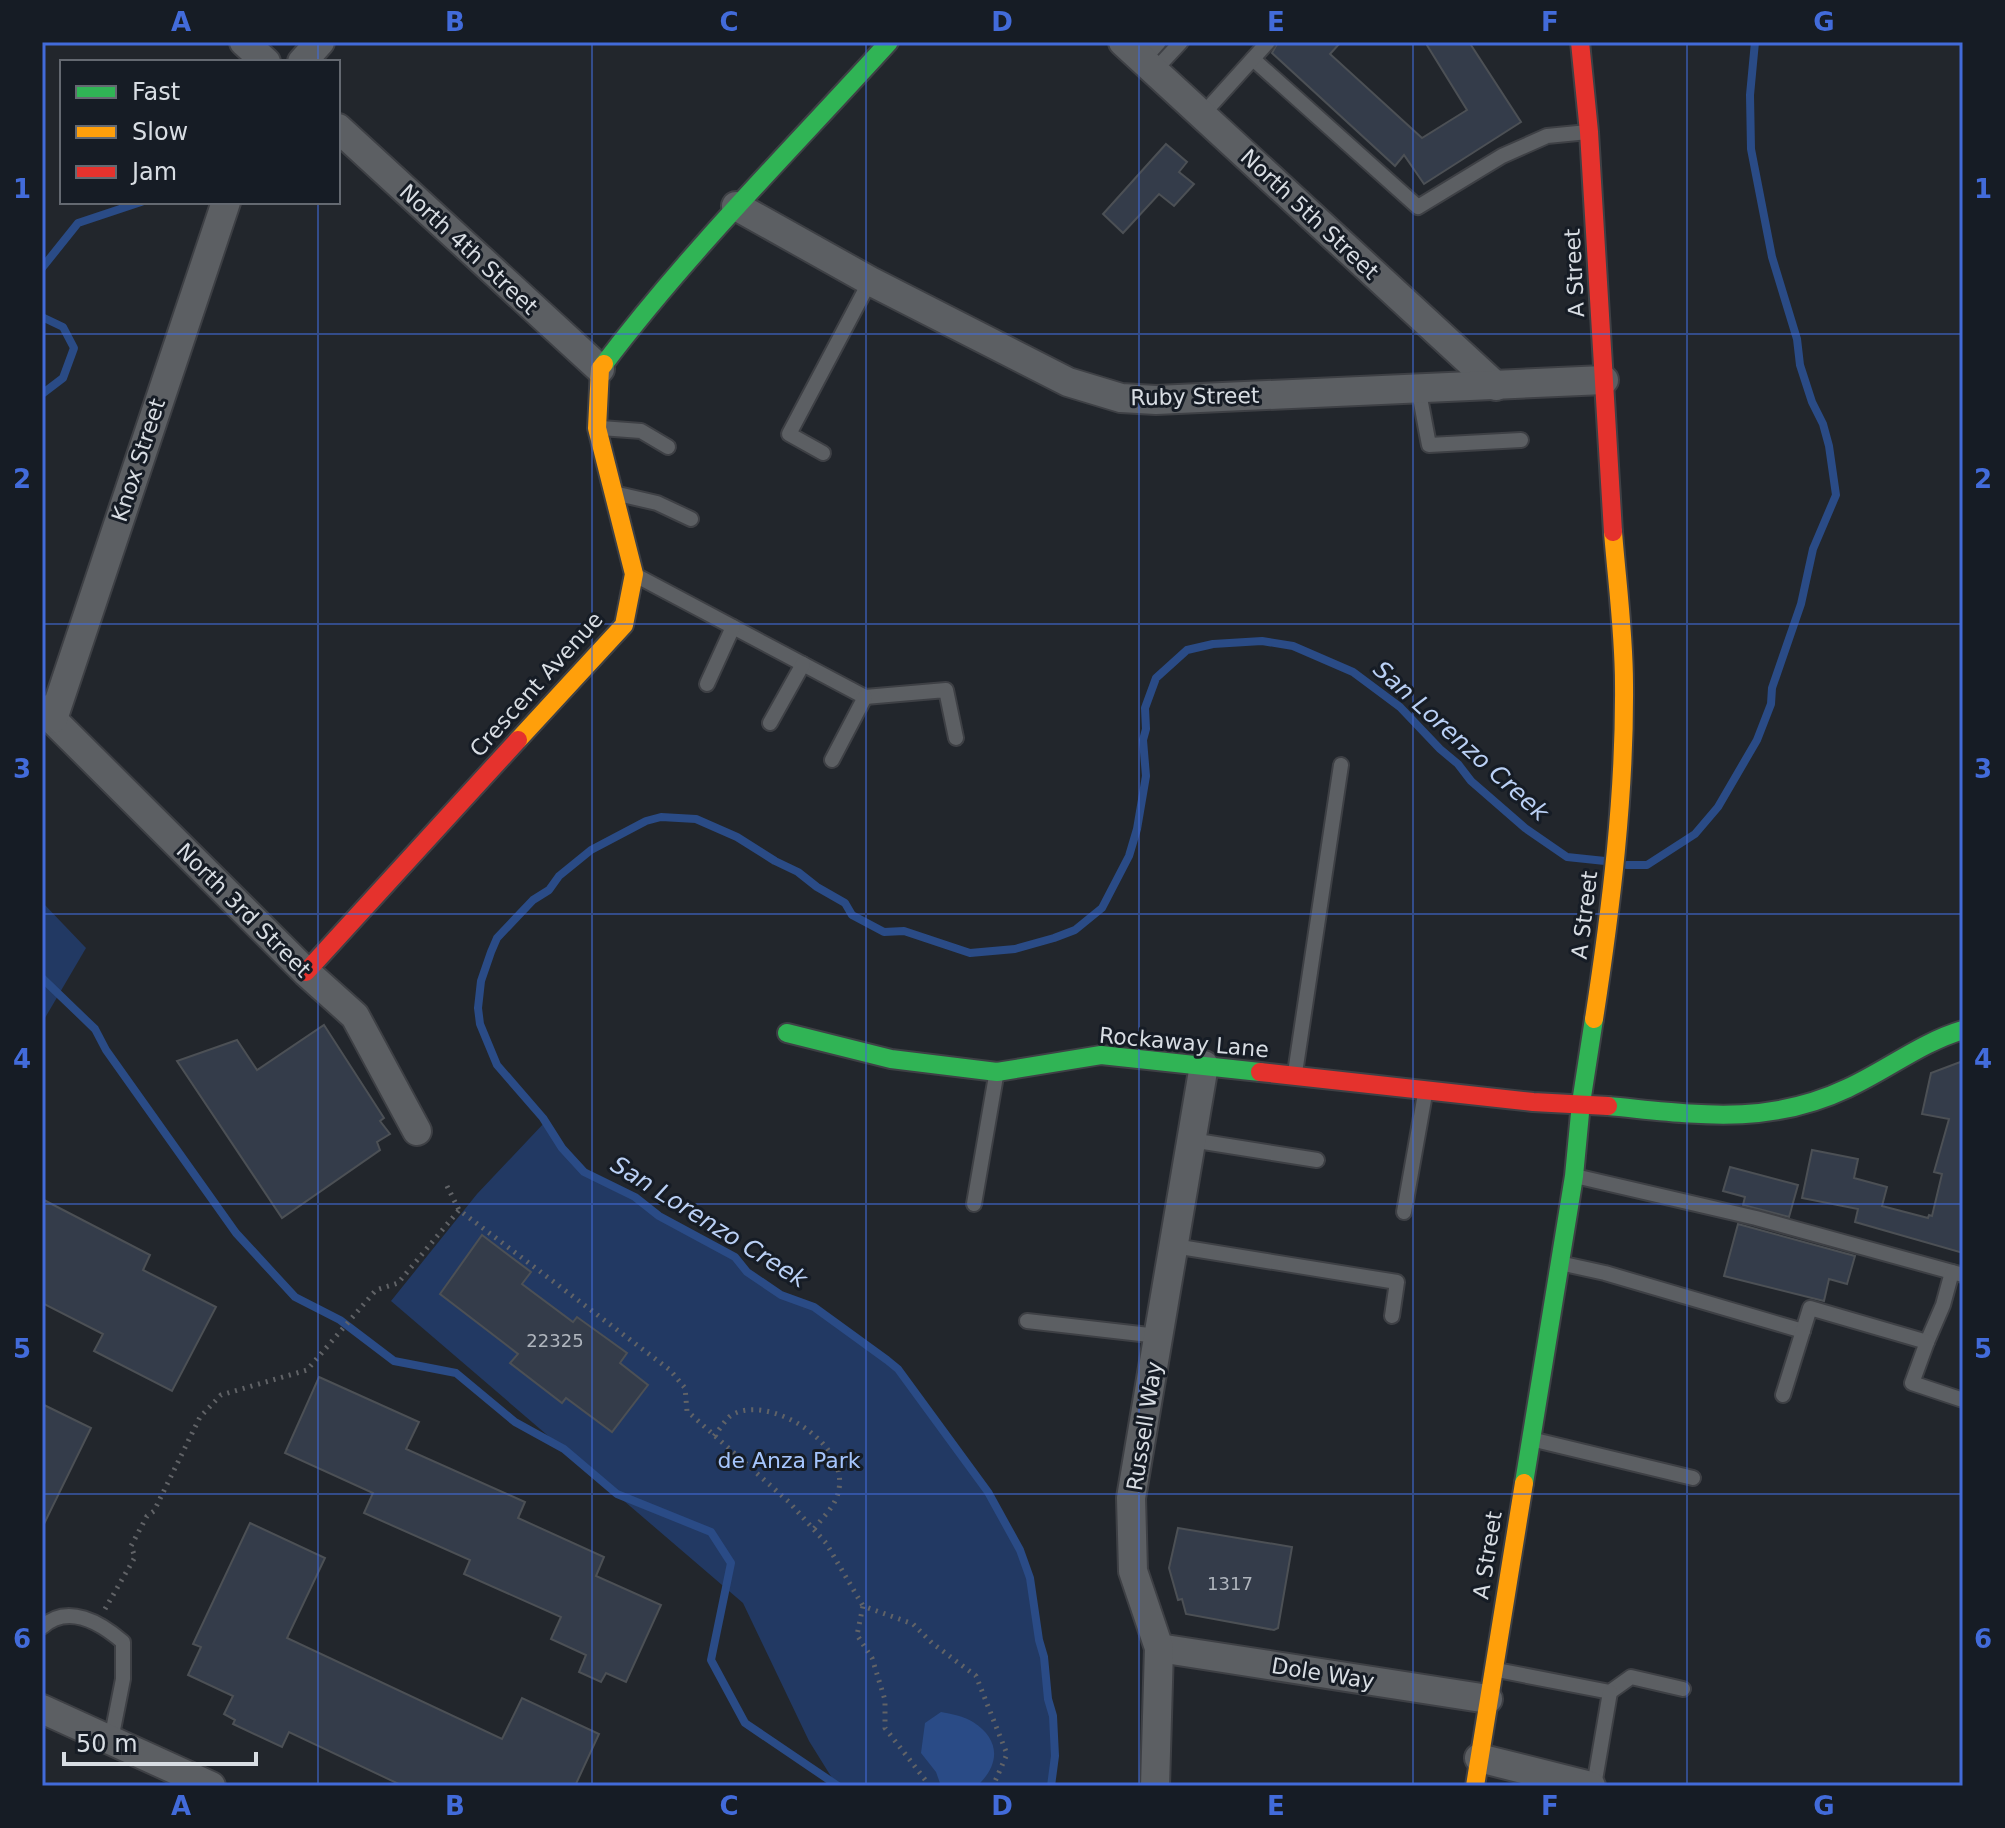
<svg xmlns="http://www.w3.org/2000/svg" width="2005" height="1828" font-family="'DejaVu Sans',sans-serif">
<style>
.green{fill:#223963}
.water{fill:#2a4b86}
.lines{fill:none;stroke-linecap:round;stroke-linejoin:round}
.stream{stroke:#2a4b86;stroke-width:8}
.building{fill:#343c4a;stroke:#4c5055;stroke-width:2}
.lane-casing{stroke:#3e4045;stroke-width:18}
.street-casing{stroke:#3e4045;stroke-width:32}
.fast-casing{stroke:#3e4045;stroke-width:22}
.slow-casing{stroke:#3e4045;stroke-width:22}
.jam-casing{stroke:#3e4045;stroke-width:22}
.path{stroke:#616367;stroke-width:5;stroke-dasharray:2 6;stroke-linecap:butt}
.lane{stroke:#5c5f63;stroke-width:14}
.street{stroke:#5c5f63;stroke-width:28}
.fast{stroke:#30b455;stroke-width:18}
.slow{stroke:#ff9f0a;stroke-width:18}
.jam{stroke:#e5322d;stroke-width:18}
.grid{fill:none;stroke:#426bda;stroke-width:2;stroke-opacity:0.55}
.labels{text-anchor:middle;stroke-width:6;stroke-linejoin:round;paint-order:stroke}
.number-label{font-size:18px;fill:#afb5bd}
.street-label{font-size:22px;fill:#d8dde3;stroke:#161c25}
.park-label{font-size:22px;fill:#a5c5fd;stroke:#161c25}
.water-label{font-size:24px;font-style:italic;fill:#bad0f5;stroke:#161c25}
.neatline{fill:none;stroke:#426bda;stroke-width:3}
.grid-label{font-size:26px;text-anchor:middle;font-weight:bold;fill:#426bda}
</style>
<rect width="100%" height="100%" fill="#22262c"/>
<g class="green">
<polygon points="42,902 86,948 42,1023"/>
<polygon points="545,1122 562,1148 584,1172 635,1197 659,1216 735,1257 747,1272 781,1295 814,1307 898,1369 988,1492 1020,1550 1030,1578 1039,1640 1044,1657 1048,1699 1054,1717 1055,1757 1051,1786 837,1786 809,1741 743,1603 391,1301 477,1194"/>
</g>
<path class="water" d="M941,1712C951,1714 964,1716 973,1722C1001,1740 1000,1765 977,1786H941L936,1772L921,1753L925,1723Z"/>
<g class="lines">
<g class="stream">
<polyline points="42,268 78,223 141,202"/>
<polyline points="42,317 63,327 74,348 63,378 42,394"/>
<polyline points="1627,865 1647,865 1695,834 1718,807 1757,740 1771,704 1772,688 1801,604 1813,549 1836,495 1829,446 1823,424 1812,402 1800,365 1797,339 1772,257 1751,149 1750,95 1755,42"/>
<polyline points="42,978 95,1029 106,1050 236,1233 295,1297 340,1320 394,1361 456,1373 515,1422 564,1449 617,1494 711,1532 731,1563 711,1660 745,1723 838,1786"/>
<polyline points="1051,1786 1055,1756 1053,1716 1048,1699 1044,1657 1039,1640 1030,1578 1020,1550 988,1492 898,1369 887,1360 814,1307 781,1295 747,1272 735,1257 659,1216 635,1197 584,1172 562,1148 543,1118 497,1065 480,1024 478,1008 481,981 491,952 497,938 533,900 549,890 559,876 591,850 646,821 661,817 696,819 737,837 775,861 798,872 817,887 845,903 852,915 884,932 904,931 970,953 1015,949 1054,938 1075,930 1102,908 1129,856 1137,829 1146,776 1143,740 1146,729 1145,708 1156,678 1187,650 1213,644 1262,641 1293,646 1353,672 1400,707 1440,749 1458,764 1471,781 1525,828 1567,857 1605,861"/>
</g>
</g>
<g class="building">
<polygon points="1278,42 1341,42 1330,54 1422,138 1467,110 1425,42 1469,42 1521,122 1424,184 1404,155 1395,166 1272,53"/>
<polygon points="1166,144 1187,162 1179,172 1194,184 1174,206 1159,194 1123,233 1103,214"/>
<polygon points="324,1025 384,1118 380,1121 390,1134 377,1142 380,1150 282,1218 177,1061 237,1040 257,1070"/>
<polygon points="1963,1061 1963,1253 1855,1222 1858,1209 1802,1198 1812,1150 1858,1159 1854,1178 1887,1187 1882,1206 1928,1218 1929,1215 1932,1216 1942,1174 1934,1172 1949,1119 1922,1114 1931,1073"/>
<polygon points="1730,1167 1798,1185 1789,1217 1743,1205 1745,1197 1723,1191"/>
<polygon points="42,1199 150,1255 143,1270 216,1307 172,1391 94,1351 103,1334 42,1303"/>
<polygon points="1738,1224 1855,1256 1847,1284 1829,1279 1824,1301 1724,1276"/>
<polygon points="482,1235 531,1272 522,1284 573,1322 577,1317 627,1353 620,1363 648,1385 612,1432 566,1398 562,1403 510,1363 518,1354 440,1294"/>
<polygon points="319,1377 419,1422 406,1449 525,1502 518,1518 604,1557 596,1576 661,1605 626,1682 606,1673 601,1682 579,1672 586,1655 551,1639 561,1617 464,1574 470,1560 364,1513 373,1493 285,1453"/>
<polygon points="42,1404 91,1428 42,1528"/>
<polygon points="250,1523 325,1558 287,1638 502,1739 522,1698 599,1734 575,1786 403,1786 289,1732 282,1747 233,1724 235,1720 224,1714 233,1696 188,1675 201,1647 193,1644"/>
<polygon points="1178,1528 1292,1547 1278,1628 1274,1630 1186,1614 1182,1599 1178,1600 1169,1568"/>
</g>
<g class="lines">
<g class="lane-casing">
<g id="lane">
<polyline points="1253,59 1418,207 1502,156 1547,136 1588,132"/>
<polyline points="1143,60 1159,42"/>
<polyline points="1155,70 1181,42"/>
<polyline points="1203,114 1268,42"/>
<polyline points="1418,387 1429,445 1521,440"/>
<polyline points="601,428 641,431 668,447"/>
<polyline points="823,453 789,434 870,281"/>
<polyline points="618,494 657,503 691,519"/>
<polyline points="637,576 865,697 946,690 956,738"/>
<polyline points="707,684 733,627"/>
<polyline points="770,723 803,664"/>
<polyline points="832,760 865,697"/>
<polyline points="1295,1073 1341,765"/>
<polyline points="1191,1140 1317,1160"/>
<polyline points="1575,1176 1756,1218 1963,1275"/>
<polyline points="974,1204 996,1076"/>
<polyline points="1404,1212 1425,1094"/>
<polyline points="1174,1246 1397,1282 1392,1316"/>
<polyline points="1564,1264 1605,1273 1803,1331"/>
<polyline points="1027,1321 1158,1336"/>
<polyline points="1927,1342 1943,1305 1952,1272"/>
<polyline points="1783,1395 1810,1308 1927,1342 1912,1383 1963,1400"/>
<polyline points="1535,1440 1693,1478"/>
<path d="M42,1627C68,1603 101,1623 123,1642V1679L111,1740"/>
<polyline points="1497,1670 1610,1692 1631,1677 1683,1689"/>
<polyline points="1594,1786 1610,1692"/>
</g>
</g>
<g class="street-casing">
<g id="street">
<polyline points="244,42 266,62"/>
<polyline points="1123,42 1496,386"/>
<polyline points="302,62 320,42"/>
<polyline points="338,128 600,369"/>
<polyline points="736,206 870,281 1068,382 1121,398 1156,400 1604,380"/>
<polyline points="42,709 306,972 355,1016 417,1131"/>
<polyline points="53,719 226,202"/>
<polyline points="1159,1648 1488,1699"/>
<polyline points="42,1709 211,1786"/>
<polyline points="1479,1758 1591,1786"/>
<polyline points="1155,1786 1159,1648 1133,1571 1131,1498 1204,1065"/>
</g>
</g>
<g class="fast-casing">
<g id="fast">
<path d="M604,364C691,249 793,148 889,42"/>
<polyline points="787,1033 891,1059 997,1072 1101,1055 1260,1072"/>
<path d="M1608,1106C1694,1114 1766,1127 1848,1088C1887,1070 1922,1042 1963,1030"/>
<polyline points="1524,1483 1574,1176 1581,1103 1594,1019"/>
</g>
</g>
<g class="slow-casing">
<g id="slow">
<polyline points="518,740 624,625 634,574 597,428 600,369 604,364"/>
<path d="M1594,1019C1611,909 1625,795 1624,684C1624,634 1617,582 1613,532"/>
<polyline points="1475,1786 1524,1483"/>
</g>
</g>
<g class="jam-casing">
<g id="jam">
<polyline points="1580,42 1589,132 1613,532"/>
<polyline points="306,972 518,740"/>
<polyline points="1260,1072 1533,1102 1608,1106"/>
</g>
</g>
<g class="path">
<polyline points="447,1186 459,1210 670,1370 685,1388 687,1411 789,1502 826,1543 863,1606"/>
<path d="M714,1436C719,1430 724,1422 729,1417C764,1389 862,1447 835,1501C830,1511 820,1521 813,1530"/>
<polyline points="105,1609 135,1557 131,1546 147,1516 154,1511 200,1417 221,1395 307,1370 376,1290 398,1283 459,1210"/>
<polyline points="930,1786 885,1728 885,1700 872,1658 857,1635 863,1606 913,1624 932,1643 976,1676 1007,1754 993,1786"/>
</g>
<use href="#lane" class="lane"/>
<use href="#street" class="street"/>
<use href="#fast" class="fast"/>
<use href="#slow" class="slow"/>
<use href="#jam" class="jam"/>
</g>
<path class="grid" d="M318,42V62M592,42V1786M866,42V1786M1139,42V1786M1413,42V1786M1687,42V1786M318,202V1786M42,334H1963M42,624H1963M42,914H1963M42,1204H1963M42,1494H1963"/>
<g class="labels">
<g class="number-label">
<text x="555" y="1347">22325</text>
<text x="1230" y="1590">1317</text>
</g>
<g class="street-label">
<text transform="translate(1310 214) rotate(43)" y="8">North 5th Street</text>
<text transform="translate(469 249) rotate(43)" y="8">North 4th Street</text>
<text transform="translate(1574 273) rotate(-93)" y="8">A Street</text>
<text transform="translate(1195 396) rotate(-1)" y="8">Ruby Street</text>
<text transform="translate(138 460) rotate(-72)" y="8">Knox Street</text>
<text transform="translate(536 684) rotate(-48)" y="8">Crescent Avenue</text>
<text transform="translate(244 910) rotate(45)" y="8">North 3rd Street</text>
<text transform="translate(1584 915) rotate(-83)" y="8">A Street</text>
<text transform="translate(1184 1042) rotate(5)" y="8">Rockaway Lane</text>
<text transform="translate(1144 1426) rotate(-81)" y="8">Russell Way</text>
<text transform="translate(1487 1555) rotate(-81)" y="8">A Street</text>
<text transform="translate(1323 1673) rotate(9)" y="8">Dole Way</text>
</g>
<g class="park-label">
<text x="789" y="1468">de Anza Park</text>
</g>
<g class="water-label">
<text transform="translate(1461 741) rotate(42)" y="8">San Lorenzo Creek</text>
<text transform="translate(709 1222) rotate(32)" y="8">San Lorenzo Creek</text>
</g>
</g>
<rect width="2005" height="1828" fill="none" stroke="#161c25" stroke-width="88"/>
<rect x="60" y="60" width="280" height="144" fill="#161c25" stroke="#646971" stroke-width="2"/>
<rect x="76" y="86" width="40" height="12" fill="#30b455" stroke="#646971" stroke-width="2"/>
<text x="132" y="100" font-size="24" fill="#d8dde3">Fast</text>
<rect x="76" y="126" width="40" height="12" fill="#ff9f0a" stroke="#646971" stroke-width="2"/>
<text x="132" y="140" font-size="24" fill="#d8dde3">Slow</text>
<rect x="76" y="166" width="40" height="12" fill="#e5322d" stroke="#646971" stroke-width="2"/>
<text x="132" y="180" font-size="24" fill="#d8dde3">Jam</text>
<path d="M64 1752v12h192v-12" fill="none" stroke="#d8dde3" stroke-width="4"/>
<text x="76" y="1752" font-size="24" fill="#d8dde3" stroke="#161c25" stroke-width="6" paint-order="stroke">50 m</text>
<rect x="44" y="44" width="1917" height="1740" class="neatline"/>
<g class="grid-label">
<text x="181" y="31">A</text>
<text x="455" y="31">B</text>
<text x="729" y="31">C</text>
<text x="1002" y="31">D</text>
<text x="1276" y="31">E</text>
<text x="1550" y="31">F</text>
<text x="1824" y="31">G</text>
<text x="22" y="198">1</text>
<text x="1983" y="198">1</text>
<text x="22" y="488">2</text>
<text x="1983" y="488">2</text>
<text x="22" y="778">3</text>
<text x="1983" y="778">3</text>
<text x="22" y="1068">4</text>
<text x="1983" y="1068">4</text>
<text x="22" y="1358">5</text>
<text x="1983" y="1358">5</text>
<text x="22" y="1648">6</text>
<text x="1983" y="1648">6</text>
<text x="181" y="1815">A</text>
<text x="455" y="1815">B</text>
<text x="729" y="1815">C</text>
<text x="1002" y="1815">D</text>
<text x="1276" y="1815">E</text>
<text x="1550" y="1815">F</text>
<text x="1824" y="1815">G</text>
</g>
</svg>
